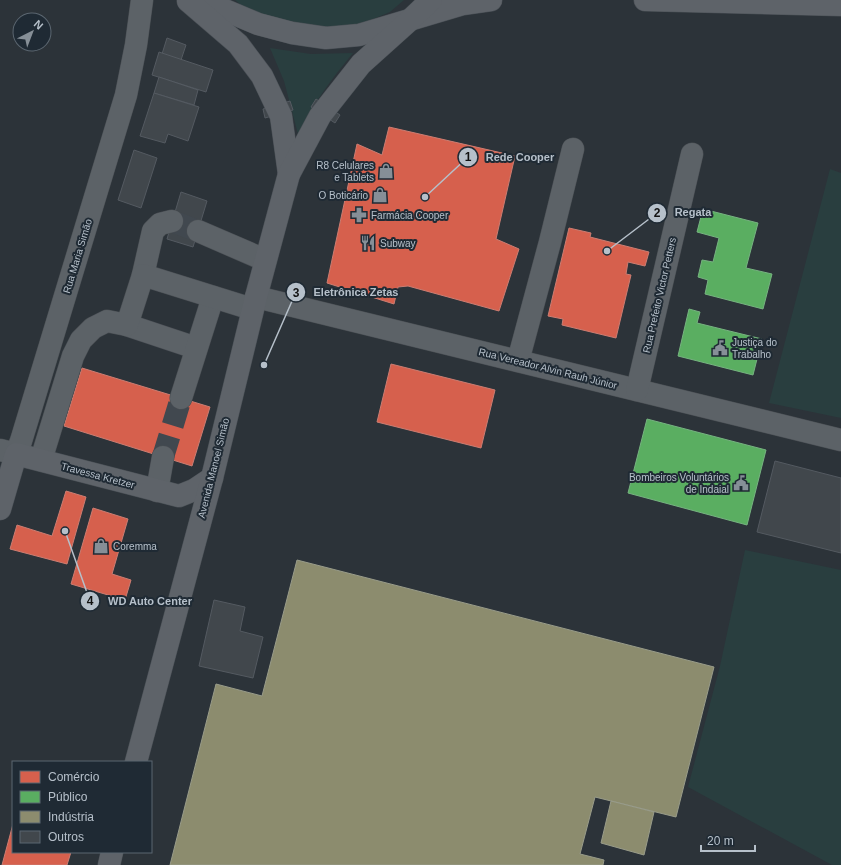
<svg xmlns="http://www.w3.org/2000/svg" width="841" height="865" font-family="Arial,sans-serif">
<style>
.green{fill:#293e3f}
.shops{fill:#d6604d;stroke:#cc7d72}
.public{fill:#5aae61;stroke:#76b380}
.industry{fill:#8c8c6e;stroke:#999c8a}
.building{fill:#41474c;stroke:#545a61}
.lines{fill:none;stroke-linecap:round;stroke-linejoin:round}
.minor-tunnel{stroke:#41484f;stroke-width:22;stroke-dasharray:22 11;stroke-linecap:butt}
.minor-casing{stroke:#4a4f54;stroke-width:23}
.major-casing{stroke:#4a5056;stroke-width:23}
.minor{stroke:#5c6267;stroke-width:22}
.major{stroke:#5e6369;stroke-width:22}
.labels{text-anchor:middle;stroke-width:4;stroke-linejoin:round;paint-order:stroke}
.poi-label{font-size:10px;fill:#b6c0ca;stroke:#1f2a34;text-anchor:start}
.street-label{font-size:10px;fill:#b6c0ca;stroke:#1f2a34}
.leader{fill:none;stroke:#b6c0ca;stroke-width:1.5}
.callout-dot{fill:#b6c0ca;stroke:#1f2a34;stroke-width:1.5}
.mark-label{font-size:12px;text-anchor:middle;font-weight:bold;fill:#111}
.callout-label{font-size:11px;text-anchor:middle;font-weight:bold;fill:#b6c0ca;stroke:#1f2a34;stroke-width:4;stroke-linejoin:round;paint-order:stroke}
</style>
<rect width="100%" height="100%" fill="#2c3339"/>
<g class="green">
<polygon points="235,0 404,0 390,12 356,26 319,31 248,11"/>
<path d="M270,48L311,54L353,53C332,78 313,104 298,134L284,81Z"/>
<polygon points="830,169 841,173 841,418 769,403"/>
<polygon points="745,550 841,570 841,865 832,865 688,787 720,666"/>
</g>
<g class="shops">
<polygon points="389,127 515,156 496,239 519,249 499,311 408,286 398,287 394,304 327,283 357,144 382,155"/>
<polygon points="569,228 591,233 590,237 649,252 645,266 628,262 626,274 631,275 616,338 562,325 563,319 548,316"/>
<polygon points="391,364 495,390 481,448 377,422"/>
<polygon points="82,368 210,407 192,466 64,426"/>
<polygon points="66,491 86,497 67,564 10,549 17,525 52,536"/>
<polygon points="93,508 128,519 112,574 131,580 125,600 71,584"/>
<polygon points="13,824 13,852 71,852 67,865 2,865"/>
</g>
<g class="public">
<polygon points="703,209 758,223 746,268 772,274 763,309 705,294 708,280 698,277 702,260 713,262 719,238 697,232"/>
<polygon points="689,309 700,312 697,323 762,339 753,375 678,356"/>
<polygon points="647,419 766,450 747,525 628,493"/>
</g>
<g class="industry">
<polygon points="297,560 714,667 676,817 595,797 580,854 604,860 603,865 170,865 216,684 262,696"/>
<polygon points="611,801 654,812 644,855 601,843"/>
</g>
<g class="building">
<polygon points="167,38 186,45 181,60 162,54"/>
<polygon points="159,52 213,70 206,92 152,75"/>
<polygon points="159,77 198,90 194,105 154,93"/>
<polygon points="154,93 199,107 188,141 168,134 165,143 140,136"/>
<polygon points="316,99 340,115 335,123 311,107"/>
<polygon points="290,101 293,110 265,118 263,109"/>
<polygon points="134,150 157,158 141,208 118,200"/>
<polygon points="181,192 207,201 193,247 167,239"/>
<polygon points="775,461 841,478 841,553 757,532"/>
<polygon points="214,600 245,607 240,631 263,637 253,678 199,666"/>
</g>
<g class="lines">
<g class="minor-tunnel">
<polyline points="172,221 198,231"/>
<polyline points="163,457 181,398"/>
</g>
<g class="minor-casing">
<g id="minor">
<polyline points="198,231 265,260"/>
<polyline points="143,275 153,231 160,224 172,221"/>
<polyline points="256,297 841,440"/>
<polyline points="127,325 196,348"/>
<polyline points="518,361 550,242 573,149"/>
<polyline points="637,390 692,154"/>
<polyline points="181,398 213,297"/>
<polyline points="0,450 16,454 21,441 126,95 136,45 142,0"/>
<polyline points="41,460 73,356 81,340 93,328 107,321 127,325 143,275 252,309"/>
<polyline points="157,491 163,457"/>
</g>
</g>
<g class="major-casing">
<g id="major">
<polyline points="201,0 258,24 292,33 326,38 359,35 463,4 491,0"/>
<polyline points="645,0 841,5"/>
<polyline points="188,1 238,44 262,76 281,116 289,174"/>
<polyline points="0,509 16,454 179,496 194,490 212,478"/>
<polyline points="136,762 212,478 256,297 289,174 320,116 361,64 410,20 431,0"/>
<polyline points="109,865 112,852"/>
</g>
</g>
<use href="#minor" class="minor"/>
<use href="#major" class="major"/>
</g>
<defs>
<g id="shop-bare" transform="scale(1.2)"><path d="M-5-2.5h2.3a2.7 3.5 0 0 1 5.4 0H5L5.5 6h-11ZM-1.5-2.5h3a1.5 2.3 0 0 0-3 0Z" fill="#868f97" stroke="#1f2a34" stroke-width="2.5" paint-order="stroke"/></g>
<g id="pharmacy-bare" transform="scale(1.2)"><path d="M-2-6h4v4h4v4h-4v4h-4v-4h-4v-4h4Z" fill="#868f97" stroke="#1f2a34" stroke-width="2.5" paint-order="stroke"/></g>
<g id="restaurant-bare" transform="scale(1.2)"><path d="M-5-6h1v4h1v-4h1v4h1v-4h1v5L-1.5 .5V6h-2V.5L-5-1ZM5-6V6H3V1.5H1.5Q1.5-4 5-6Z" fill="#868f97" stroke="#1f2a34" stroke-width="2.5" paint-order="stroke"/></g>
<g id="civic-bare" transform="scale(1.2)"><path d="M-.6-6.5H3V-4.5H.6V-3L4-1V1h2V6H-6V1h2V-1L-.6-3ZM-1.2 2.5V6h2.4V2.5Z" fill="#868f97" stroke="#1f2a34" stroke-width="2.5" paint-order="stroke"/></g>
</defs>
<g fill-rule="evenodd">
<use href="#shop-bare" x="386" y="171"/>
<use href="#shop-bare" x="380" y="195"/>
<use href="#pharmacy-bare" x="359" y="215"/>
<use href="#restaurant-bare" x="368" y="243"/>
<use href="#civic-bare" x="720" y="348"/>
<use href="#civic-bare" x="741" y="483"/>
<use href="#shop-bare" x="101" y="546"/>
</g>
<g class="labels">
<g class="poi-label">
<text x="374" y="169" text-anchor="end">R8 Celulares<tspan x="374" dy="12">e Tablets</tspan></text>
<text x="368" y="199" text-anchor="end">O Boticário</text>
<text x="371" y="219">Farmácia Cooper</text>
<text x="380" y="247">Subway</text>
<text x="732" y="346">Justiça do<tspan x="732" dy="12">Trabalho</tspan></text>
<text x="729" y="481" text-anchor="end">Bombeiros Voluntários<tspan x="729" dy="12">de Indaial</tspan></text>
<text x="113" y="550">Coremma</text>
</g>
<g class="street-label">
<text transform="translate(77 256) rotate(-73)" y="4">Rua Maria Simão</text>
<text transform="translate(659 295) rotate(-77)" y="4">Rua Prefeito Victor Petters</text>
<text transform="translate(548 368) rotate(14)" y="4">Rua Vereador Alvin Rauh Júnior</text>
<text transform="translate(213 468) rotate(-76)" y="4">Avenida Manoel Simão</text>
<text transform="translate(98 475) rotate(15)" y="4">Travessa Kretzer</text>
</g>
</g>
<path class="leader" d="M425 197L468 157M607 251L657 213M264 365L296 292M65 531L90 601"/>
<g class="callout-dot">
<circle cx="425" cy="197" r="4"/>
<circle cx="607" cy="251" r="4"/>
<circle cx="264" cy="365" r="4"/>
<circle cx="65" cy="531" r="4"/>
<circle cx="468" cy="157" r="10"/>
<circle cx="657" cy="213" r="10"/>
<circle cx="296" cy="292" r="10"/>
<circle cx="90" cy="601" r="10"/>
</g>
<g class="mark-label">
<text x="468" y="161">1</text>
<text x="657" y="217">2</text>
<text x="296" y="297">3</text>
<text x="90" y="605">4</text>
</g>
<g class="callout-label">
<text x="520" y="161">Rede Cooper</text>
<text x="693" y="216">Regata</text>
<text x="356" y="296">Eletrônica Zetas</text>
<text x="150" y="605">WD Auto Center</text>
</g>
<rect x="12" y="761" width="140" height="92" fill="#1f2a34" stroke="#5b6670"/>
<rect x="20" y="771" width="20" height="12" fill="#d6604d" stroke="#5b6670"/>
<text x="48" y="781" font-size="12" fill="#b6c0ca">Comércio</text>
<rect x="20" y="791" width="20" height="12" fill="#5aae61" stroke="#5b6670"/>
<text x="48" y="801" font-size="12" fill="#b6c0ca">Público</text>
<rect x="20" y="811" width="20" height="12" fill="#8c8c6e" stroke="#5b6670"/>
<text x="48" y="821" font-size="12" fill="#b6c0ca">Indústria</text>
<rect x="20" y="831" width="20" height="12" fill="#41474c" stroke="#5b6670"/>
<text x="48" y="841" font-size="12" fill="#b6c0ca">Outros</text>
<g transform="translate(32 32) rotate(42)"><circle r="19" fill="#1f2a34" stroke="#5b6670"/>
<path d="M0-3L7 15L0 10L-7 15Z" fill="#868f97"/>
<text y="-6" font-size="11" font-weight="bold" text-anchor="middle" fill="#b6c0ca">N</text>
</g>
<path d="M701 845v6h54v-6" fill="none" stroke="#b6c0ca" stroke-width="2"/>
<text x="707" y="845" font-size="12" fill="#b6c0ca" stroke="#1f2a34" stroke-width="3" paint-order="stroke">20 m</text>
</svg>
